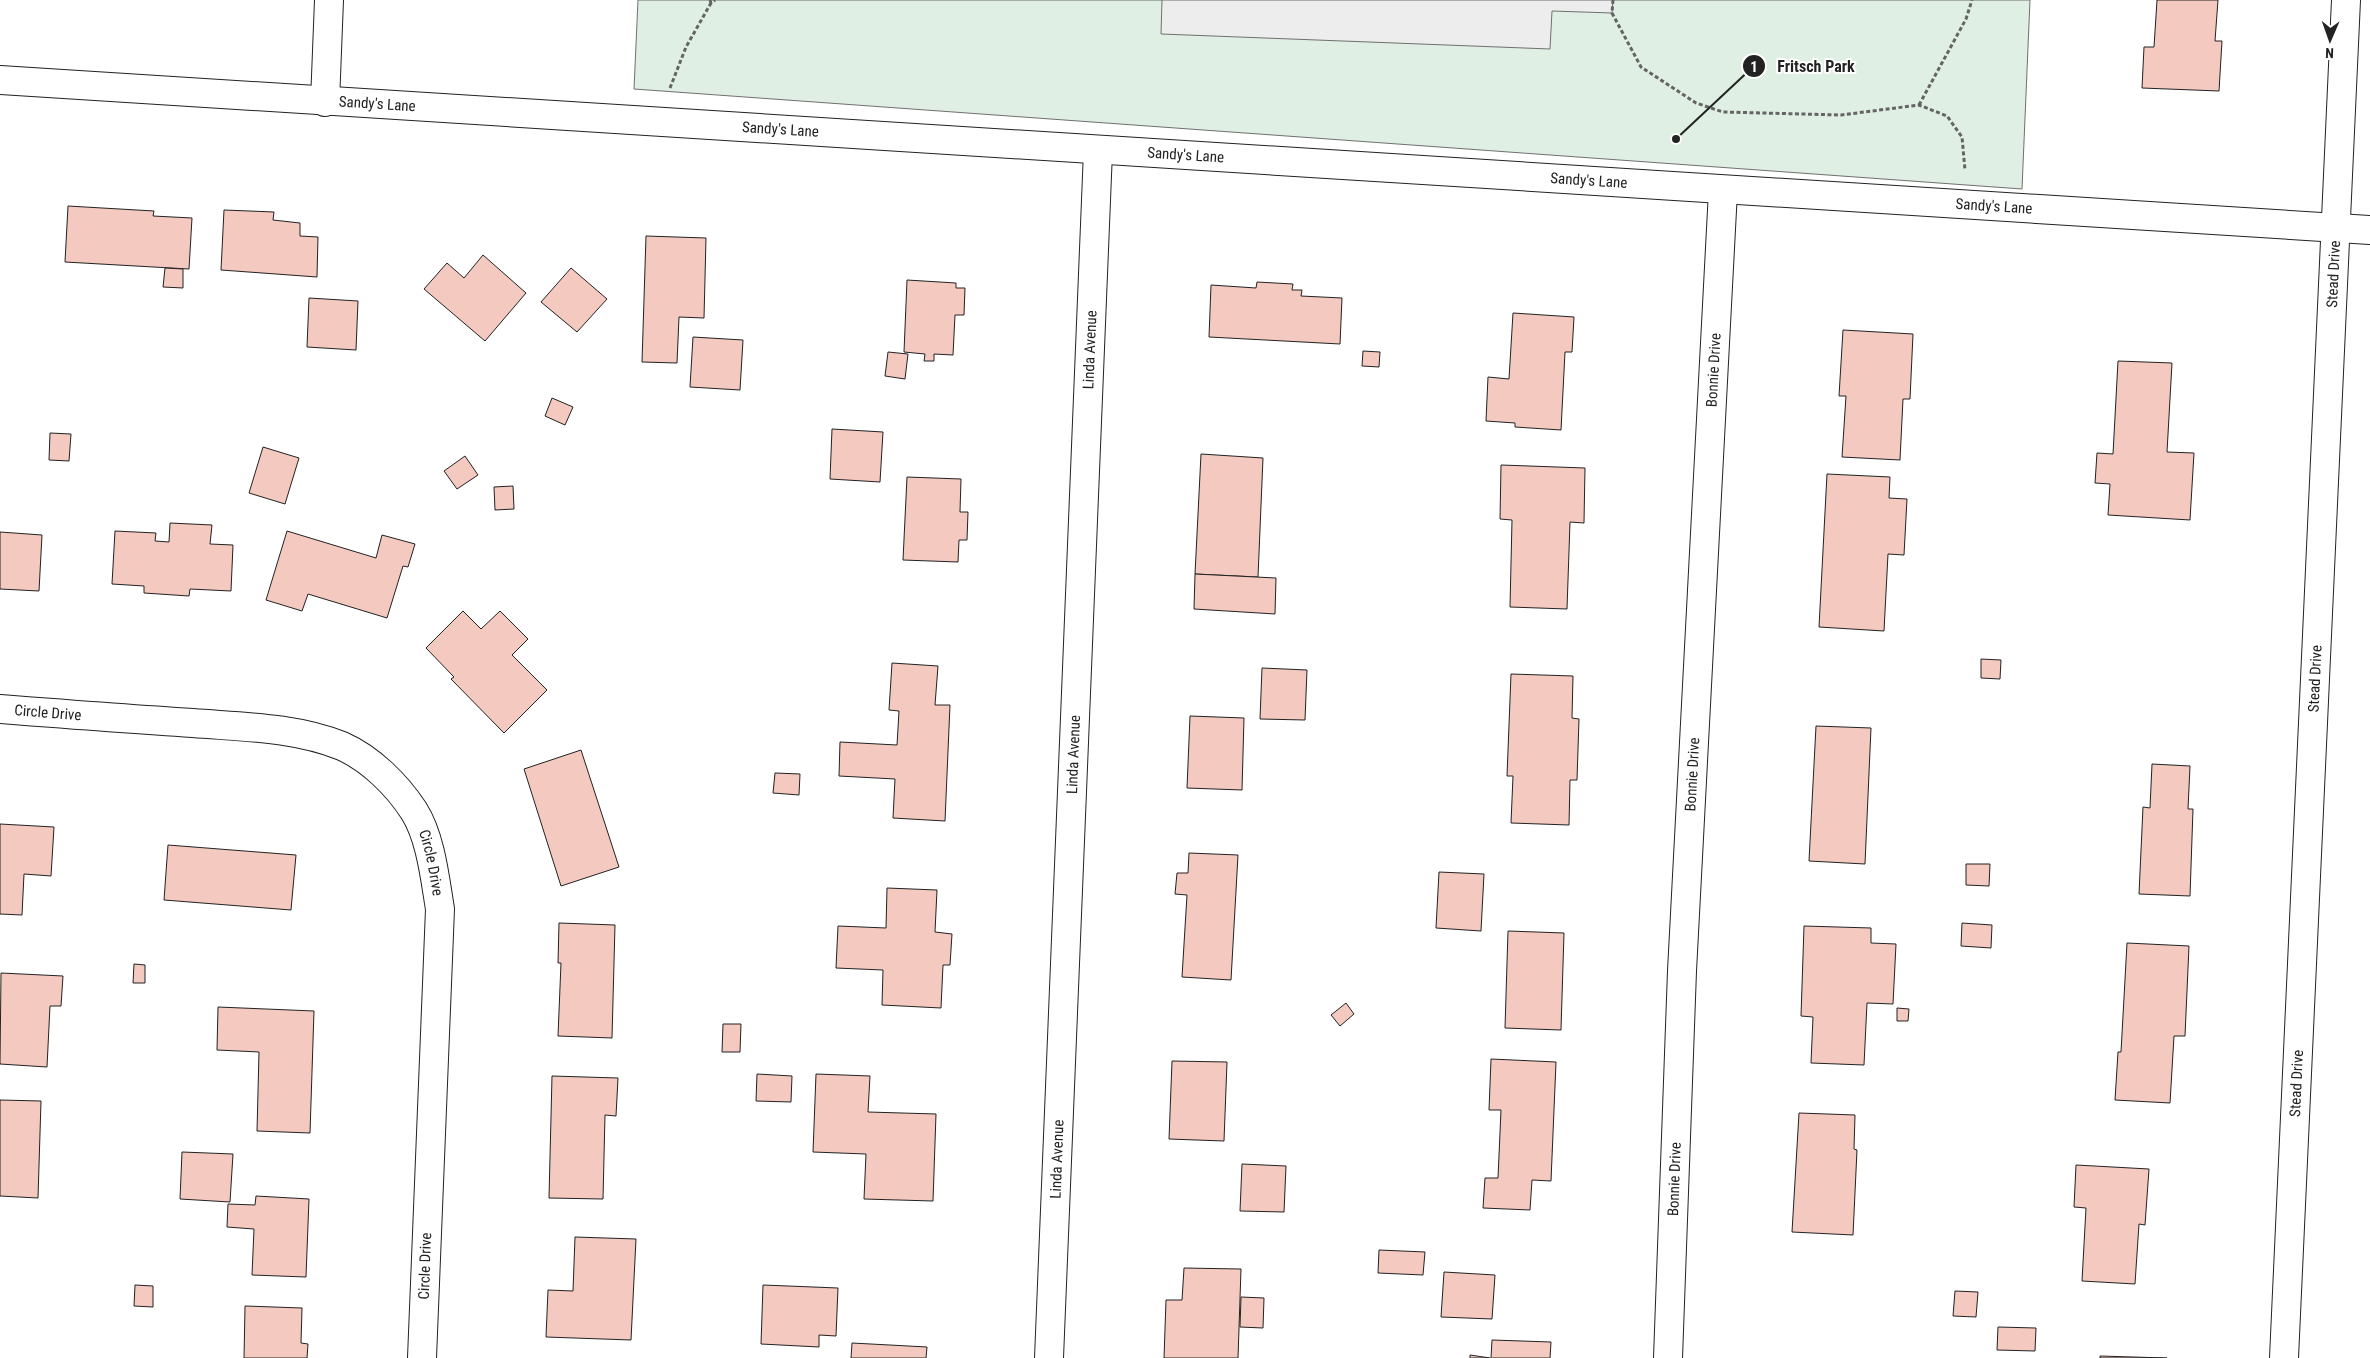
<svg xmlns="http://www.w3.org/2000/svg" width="2370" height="1358" font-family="'Roboto Condensed',sans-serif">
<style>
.green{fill:#e0efe3;stroke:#6f6f6f}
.parking{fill:#ededed;stroke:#6f6f6f}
.building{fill:#f3c9c0;stroke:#222}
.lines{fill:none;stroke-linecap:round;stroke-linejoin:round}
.minor-casing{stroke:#222;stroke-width:30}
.path{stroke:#646464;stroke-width:3;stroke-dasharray:4 2.5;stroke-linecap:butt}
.minor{stroke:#fff;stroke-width:28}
.labels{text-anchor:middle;stroke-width:4;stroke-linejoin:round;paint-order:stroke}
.street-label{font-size:15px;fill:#222;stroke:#fff}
.leader{fill:none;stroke:#222;stroke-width:2}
.callout-dot{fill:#222;stroke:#fff;stroke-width:2}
.mark-label{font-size:15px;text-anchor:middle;font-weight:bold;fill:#fff}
.callout-label{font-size:16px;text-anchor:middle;font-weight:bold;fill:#222;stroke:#fff;stroke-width:4;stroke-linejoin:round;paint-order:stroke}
</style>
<rect width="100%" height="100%" fill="#fff"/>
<polygon class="green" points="638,0 2030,0 2022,189 634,89"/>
<polygon class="parking" points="1162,0 1613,0 1612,13 1552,11 1550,49 1161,34"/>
<g class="building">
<polygon points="2157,0 2218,0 2215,41 2222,41 2219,91 2142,88 2144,47 2154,47"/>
<polygon points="68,206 154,211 153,216 192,218 189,269 65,262"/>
<polygon points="224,210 274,212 273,220 300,223 300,236 318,237 317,277 221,270"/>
<polygon points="646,236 706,238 704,318 679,317 677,363 642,362"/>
<polygon points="483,255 526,293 485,341 424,289 447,263 464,278"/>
<polygon points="165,268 183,269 183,288 163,287"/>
<polygon points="571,268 607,299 577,332 541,302"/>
<polygon points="907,280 956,283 956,288 965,288 964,315 955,315 953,355 934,354 934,361 924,361 925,354 904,352"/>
<polygon points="1257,282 1293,284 1292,290 1302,290 1301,296 1342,298 1340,344 1209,337 1211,285 1256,288"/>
<polygon points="309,298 358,301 356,350 307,347"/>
<polygon points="1513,313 1574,317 1572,352 1565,352 1561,430 1515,427 1515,423 1486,421 1488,377 1509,379"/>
<polygon points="1843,330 1913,334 1910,399 1903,399 1900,460 1842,457 1846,396 1839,396"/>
<polygon points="693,337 743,340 740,390 690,387"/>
<polygon points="1363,351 1380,352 1379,367 1362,366"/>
<polygon points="888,352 908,354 905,379 885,376"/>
<polygon points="2118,361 2172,363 2167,452 2194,453 2190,520 2108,515 2110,484 2095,483 2097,453 2113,454"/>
<polygon points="552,398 573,407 565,425 545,416"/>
<polygon points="832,429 883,432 880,482 830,479"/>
<polygon points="50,433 71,434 69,461 49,460"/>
<polygon points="263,447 299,458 285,504 249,493"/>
<polygon points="1201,454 1263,458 1258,577 1195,574"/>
<polygon points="465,456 478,475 457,489 444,471"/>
<polygon points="1501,465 1585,468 1584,523 1570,522 1567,609 1510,607 1512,520 1500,519"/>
<polygon points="1827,474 1890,477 1889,498 1907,499 1904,555 1888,554 1884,631 1819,627"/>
<polygon points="907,477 961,479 960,512 968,512 967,540 959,540 958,562 903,560"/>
<polygon points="513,486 514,509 495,510 494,487"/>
<polygon points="170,523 212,525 210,544 233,545 231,591 190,589 189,596 144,593 144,586 112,584 115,531 156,533 155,541 169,542"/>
<polygon points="287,531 376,558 382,535 415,544 408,567 403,566 387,618 308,594 302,611 266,600"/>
<polygon points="0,532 42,535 39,591 0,589"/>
<polygon points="1195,574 1276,578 1275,614 1194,609"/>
<polygon points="463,611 481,629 500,611 528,639 512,655 547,690 504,733 451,679 454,677 426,648"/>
<polygon points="1981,659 2001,660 2000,679 1981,678"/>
<polygon points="892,663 938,666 935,705 950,705 945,821 893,818 895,779 839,776 840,742 897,745 899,711 889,710"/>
<polygon points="1262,668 1307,670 1305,720 1260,719"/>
<polygon points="1511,674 1573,676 1572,718 1579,719 1577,780 1570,780 1569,825 1511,823 1513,776 1507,776"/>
<polygon points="1190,716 1244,718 1242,790 1187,788"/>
<polygon points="1816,726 1871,728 1865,864 1809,861"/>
<polygon points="581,750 619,867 561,886 524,769"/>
<polygon points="2152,764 2190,766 2188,809 2193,809 2190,896 2139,894 2143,807 2150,808"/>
<polygon points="775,773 800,774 799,795 773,793"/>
<polygon points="0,824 54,827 51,876 24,874 22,915 0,914"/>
<polygon points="168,845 296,855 291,910 164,900"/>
<polygon points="1189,853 1238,855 1231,980 1182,977 1187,895 1175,894 1177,873 1188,873"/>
<polygon points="1966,864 1990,864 1989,886 1966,885"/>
<polygon points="1439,872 1484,874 1481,931 1436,928"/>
<polygon points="887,888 937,890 935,932 952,934 950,965 943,965 941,1008 882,1005 883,970 836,968 838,926 886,928"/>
<polygon points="559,923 615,925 612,1038 558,1036 561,963 558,963"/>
<polygon points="1962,923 1992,925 1991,948 1961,946"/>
<polygon points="1804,926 1871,928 1871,943 1896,944 1893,1004 1867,1003 1864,1065 1811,1063 1813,1017 1801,1016"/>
<polygon points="1508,931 1564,933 1561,1030 1505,1028"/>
<polygon points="2127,943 2189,946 2185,1036 2174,1036 2170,1103 2115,1100 2118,1052 2121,1052"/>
<polygon points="134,964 145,965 145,983 133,983"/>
<polygon points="1,973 63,976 61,1006 50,1006 47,1067 0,1064"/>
<polygon points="1346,1003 1354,1014 1340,1026 1331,1015"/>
<polygon points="218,1007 314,1011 310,1133 257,1131 259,1052 217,1050"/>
<polygon points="1897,1008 1909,1009 1908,1021 1897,1021"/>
<polygon points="723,1024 741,1024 740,1052 722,1052"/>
<polygon points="1491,1059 1556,1062 1551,1181 1532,1180 1530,1210 1483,1208 1485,1178 1498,1178 1501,1110 1489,1110"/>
<polygon points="1172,1061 1227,1062 1224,1141 1169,1139"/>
<polygon points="757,1074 792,1076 791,1102 756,1101"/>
<polygon points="816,1074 870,1076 868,1112 936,1114 933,1201 864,1199 866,1154 813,1152"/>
<polygon points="552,1076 618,1078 616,1116 605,1115 603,1199 549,1198"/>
<polygon points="0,1100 41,1101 38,1198 0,1196"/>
<polygon points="1799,1113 1855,1115 1854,1149 1857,1150 1853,1235 1792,1232"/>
<polygon points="182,1152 233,1154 230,1202 180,1199"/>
<polygon points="1242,1164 1286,1166 1284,1212 1240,1211"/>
<polygon points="2076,1165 2149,1169 2145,1225 2139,1224 2135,1284 2082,1281 2086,1208 2074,1207"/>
<polygon points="256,1196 309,1199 306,1277 252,1275 254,1229 227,1227 228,1204 255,1205"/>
<polygon points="575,1237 636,1239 631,1340 546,1337 548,1290 573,1291"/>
<polygon points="1379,1250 1425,1252 1423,1275 1378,1273"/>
<polygon points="1184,1268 1241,1269 1238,1358 1164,1358 1166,1300 1182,1300"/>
<polygon points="1444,1272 1495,1275 1492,1319 1441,1317"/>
<polygon points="135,1285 153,1286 153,1307 134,1306"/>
<polygon points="763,1285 838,1288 836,1336 819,1335 819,1347 761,1344"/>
<polygon points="1955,1291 1978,1292 1976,1317 1953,1316"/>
<polygon points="1241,1297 1264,1298 1263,1328 1240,1327"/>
<polygon points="245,1306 302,1308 301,1343 308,1344 307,1358 244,1358"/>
<polygon points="1998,1327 2036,1328 2035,1351 1997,1350"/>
<polygon points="1492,1340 1551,1342 1550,1358 1491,1358"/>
<polygon points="852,1343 927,1347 926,1358 851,1358"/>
<polygon points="1470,1355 1490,1358 1470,1358"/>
<polygon points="2100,1356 2167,1358 2100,1358"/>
</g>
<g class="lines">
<g class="minor-casing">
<g id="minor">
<path id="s1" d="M0,80L2370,230"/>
<polyline points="325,102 329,0"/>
<path id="s2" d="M0,709C64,714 128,719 193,723C242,727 295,727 342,746C371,759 397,785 414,811C431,838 435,879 440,909L422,1358"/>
<path id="s3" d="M1049,1358L1098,151"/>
<path id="s4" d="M1668,1358L1682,971L1723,191"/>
<path id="s5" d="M2284,1358L2346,0"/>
</g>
</g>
<g class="path">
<polyline points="710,0 711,3 715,0"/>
<polyline points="1613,0 1612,13 1641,67 1696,103 1723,112 1841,115 1919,105 1947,116 1962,137 1965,170"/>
<polyline points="670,88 686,47 711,3"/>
<polyline points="1919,105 1966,19 1972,0"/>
</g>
<use href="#minor" class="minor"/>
</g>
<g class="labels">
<g class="street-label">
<text dy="5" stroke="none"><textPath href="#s1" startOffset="378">Sandy's Lane</textPath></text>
<text dy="5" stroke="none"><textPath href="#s1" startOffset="782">Sandy's Lane</textPath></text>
<text dy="5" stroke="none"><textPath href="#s1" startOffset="1188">Sandy's Lane</textPath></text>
<text dy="5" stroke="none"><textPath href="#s1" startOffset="1592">Sandy's Lane</textPath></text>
<text dy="5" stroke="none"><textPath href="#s1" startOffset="1998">Sandy's Lane</textPath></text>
<text dy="5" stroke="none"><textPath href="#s5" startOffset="1085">Stead Drive</textPath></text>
<text dy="5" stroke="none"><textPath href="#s3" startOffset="1009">Linda Avenue</textPath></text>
<text dy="5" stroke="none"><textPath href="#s4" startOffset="989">Bonnie Drive</textPath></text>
<text dy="5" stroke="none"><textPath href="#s5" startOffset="680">Stead Drive</textPath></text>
<text dy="5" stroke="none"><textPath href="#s2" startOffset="48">Circle Drive</textPath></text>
<text dy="5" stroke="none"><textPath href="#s3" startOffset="604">Linda Avenue</textPath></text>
<text dy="5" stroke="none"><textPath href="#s4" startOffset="584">Bonnie Drive</textPath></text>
<text dy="5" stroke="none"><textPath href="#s2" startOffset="498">Circle Drive</textPath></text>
<text dy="5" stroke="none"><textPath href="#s5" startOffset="275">Stead Drive</textPath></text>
<text dy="5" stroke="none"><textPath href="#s3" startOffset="199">Linda Avenue</textPath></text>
<text dy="5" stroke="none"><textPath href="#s4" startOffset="179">Bonnie Drive</textPath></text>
<text transform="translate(425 1266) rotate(-88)" y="5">Circle Drive</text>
</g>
</g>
<path class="leader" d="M1676 139L1754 66"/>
<g class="callout-dot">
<circle cx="1676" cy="139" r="5"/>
<circle cx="1754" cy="66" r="12"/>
</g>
<g class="mark-label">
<text x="1754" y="72">1</text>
</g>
<g class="callout-label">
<text x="1816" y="72">Fritsch Park</text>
</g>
<g transform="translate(2330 40) rotate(182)" stroke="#ffffff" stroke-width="4" paint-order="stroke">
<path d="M0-4L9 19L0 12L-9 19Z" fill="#222222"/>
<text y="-8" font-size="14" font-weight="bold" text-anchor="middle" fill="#222222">N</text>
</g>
</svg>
